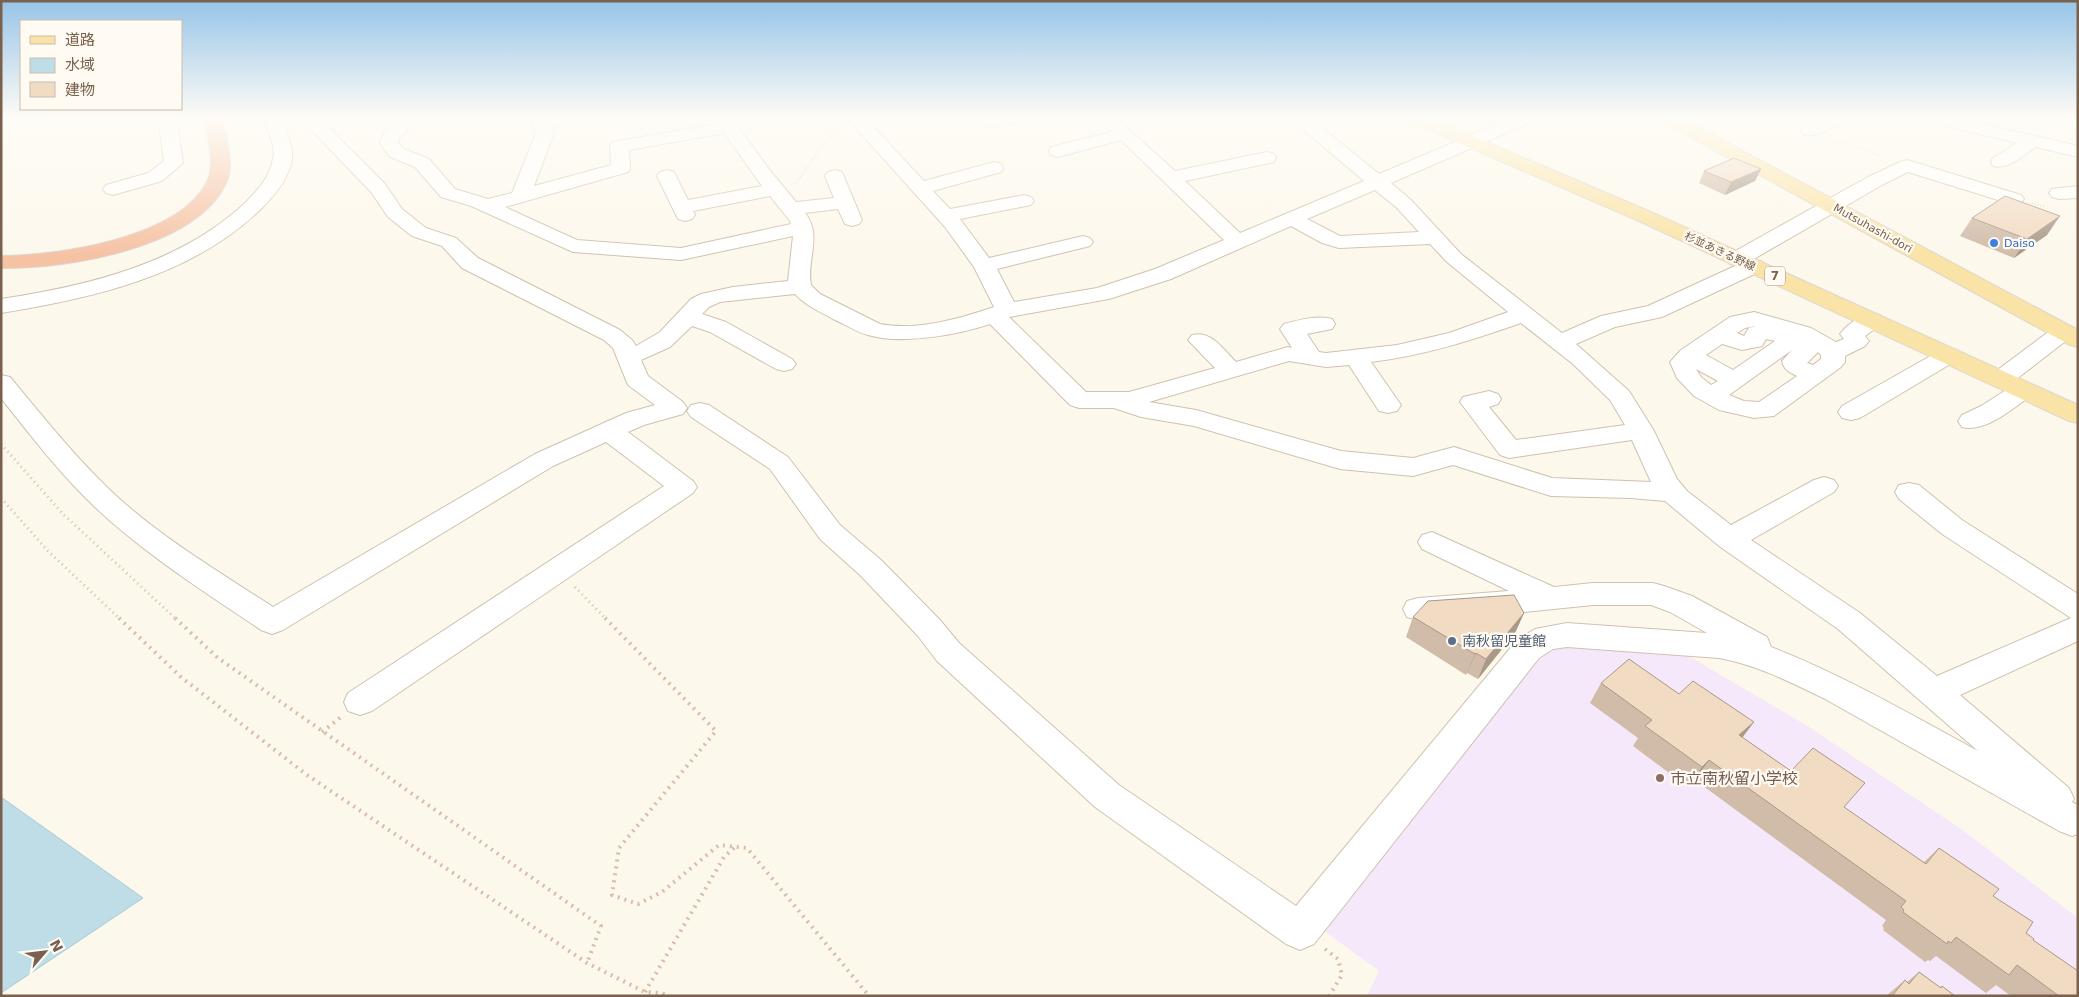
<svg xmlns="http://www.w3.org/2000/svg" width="2079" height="997" font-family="'DejaVu Sans','Noto Sans JP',sans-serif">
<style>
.education{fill:#f5e8fa}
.water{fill:#bfdde7;stroke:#a6ccd9}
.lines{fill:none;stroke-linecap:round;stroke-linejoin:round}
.minor-casing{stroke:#d0c1b0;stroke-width:2}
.major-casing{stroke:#dcd6d1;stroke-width:2}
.highway-casing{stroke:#dcd6d1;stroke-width:2}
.path-far2{stroke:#d8bea6;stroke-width:2.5;stroke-dasharray:0.5 2.5;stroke-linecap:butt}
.path-far1{stroke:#d8bea6;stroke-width:3;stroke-dasharray:1 4;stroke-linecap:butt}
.path{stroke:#d8bea6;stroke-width:4;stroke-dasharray:2 5;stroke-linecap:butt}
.minor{fill:#fff;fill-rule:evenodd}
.major{fill:#fae3a6;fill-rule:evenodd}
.highway{fill:#f6c2a4;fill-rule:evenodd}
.wall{fill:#d0bca8}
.shaded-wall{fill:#a99988}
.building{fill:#f2dbc3;stroke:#a99988}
.shop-dot{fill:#3f7fe0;stroke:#fffbf3;stroke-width:2}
.service-dot{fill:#5c6f8a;stroke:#fffbf3;stroke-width:2}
.education-dot{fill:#8d6e63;stroke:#fffbf3;stroke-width:2}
.labels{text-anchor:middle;stroke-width:4.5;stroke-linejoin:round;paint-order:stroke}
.far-street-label{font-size:11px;fill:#79614e;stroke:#fffbf3}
.far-shop-label{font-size:11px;fill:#366cbe;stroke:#fffbf3;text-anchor:start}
.shield{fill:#fffbf3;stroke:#a18f80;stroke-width:1}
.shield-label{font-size:12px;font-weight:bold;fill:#79614e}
.service-label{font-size:14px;fill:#4e5e75;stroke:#fffbf3;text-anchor:start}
.near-education-label{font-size:16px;fill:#785e54;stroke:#fffbf3;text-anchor:start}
</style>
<rect width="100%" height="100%" fill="#fdf8ec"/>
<polygon class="education" points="1570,646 1685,654 1806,725 1964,831 2078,918 2078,996 1367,996 1379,971 1316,925 1540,657 1554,649"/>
<polygon class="water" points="1,797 143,898 1,993"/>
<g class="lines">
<g class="minor-casing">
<g id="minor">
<polygon points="158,117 176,117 183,163 162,181 113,195 106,193 103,189 106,185 148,173 164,161"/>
<path d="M266,117H291L288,121L283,122C287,134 293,145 292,158C290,178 274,196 261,209C192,276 93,298 1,313V299C87,286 180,264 245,203C257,191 270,177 273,159C276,145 268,132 264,119Z"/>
<path d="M299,117H318L385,184L402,209L426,228L456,238L478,258L620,330L632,340L636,346L660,332L691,299L701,294L733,287L788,281L793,236L681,260L573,252L471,206L441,197L415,167L390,157L380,143L384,133L401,117H420L399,138L398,143L404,149L429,159L455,189L488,199L512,193L536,133L528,117H580L577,121L550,126L554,133L534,186L611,165L610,146L613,142L718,124L713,117H731L768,168L796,202L834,198L825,176L828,172L835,170L842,172L862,220L859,224L852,226L845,224L838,209L805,213C823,235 806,261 811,285L820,294L880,324C917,331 959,319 994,307L974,267L945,227L846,117H864L924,181L994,162L1001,164L1003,168L1001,172L933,191L950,209L1024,195L1031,197L1034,201L1031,205L960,219L989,258L1083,236L1090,238L1093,242L1090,246L997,269L1014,302L1097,288L1155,269L1224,240L1121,140L1058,157L1051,155L1049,151L1051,147L1112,132L1098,121L1095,117H1115L1175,171L1267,152L1274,154L1276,158L1274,162L1185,181L1240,233L1364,181L1293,121L1290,117H1309L1379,174L1514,117H1537L1534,121L1391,183L1411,200L1461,254L1562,333L1601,316L1648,306L1737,265L1730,264L1727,259L1730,254L1868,177L1900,162L1907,160L1914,162L2021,195L2024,199L2021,203L2014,205L1908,172L1882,185L1752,260L1761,261L1764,266L1761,271L1662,317L1615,327L1576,344L1629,391L1654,431L1677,479L1687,491L1731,525L1814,480L1824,477L1834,480L1838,486L1834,492L1751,540L1860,613L1937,676L2071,618L1942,534L1899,499L1895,492L1899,485L1909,483L1919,485L1962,520L2078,594V641L1960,695L2069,788L2074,799L2072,802L2078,805V834L2072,836L2059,831L1825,699C1790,682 1757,665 1719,658L1567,647L1553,649L1539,658L1314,944L1300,950L1286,944L1095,807L937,661L918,636L861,576L820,539L770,469L691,417L687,411L691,405L700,403L709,405L788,457L840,525L881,560L940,620L959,643L1119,785L1296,906L1517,640L1535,629L1567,623L1707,633L1670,612L1651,605H1593L1495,615L1418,620L1407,617L1403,609L1407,601L1418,598L1509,591L1422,549L1418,542L1422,535L1432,532L1554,587L1593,583H1653L1664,586L1692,596L1767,637L1771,647C1843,675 1910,714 1978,751L1838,629L1719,546L1665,501L1631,498L1551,496L1453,465L1413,476L1340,469L1194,426L1141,417L1114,408H1079L1070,405L990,324C957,335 901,345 868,335C856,332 845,324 833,319C819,311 806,306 795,294L720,302L709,307L702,314L726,322L792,359L796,364L792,369L784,371L776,369L710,332L692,326L670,347L641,360L648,376L683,402L687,408L683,414L644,425L628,432L693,481L697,487L693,493L372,711L360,715L348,711L344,702L348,693L664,486L606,442L553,466L283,630L272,634L261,630C205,592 146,555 96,508C61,475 31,436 1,398V375L10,377C43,417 76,458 114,494C162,538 219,572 273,607L535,454L626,413L655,405L628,385L613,348L604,340L462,268L442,246L412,236L388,217L371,192ZM724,133L762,186L688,200L674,172L667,170L660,172L657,176L678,219L685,221L692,219L695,215L693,211L770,196L790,221L791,224L681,248L577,240L505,207L628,172L630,168L629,150ZM1375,190L1397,208L1419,232L1340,236L1307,219ZM1291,226L1322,243L1339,248L1430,244L1447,262L1508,312L1449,333L1397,345L1326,353L1319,352L1307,334L1332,329L1335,324L1332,319C1317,315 1299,320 1284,324L1280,329L1292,348L1288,347L1236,362C1223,349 1211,330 1192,335L1188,340L1215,368L1129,392H1086L1009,317L1109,299L1171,279ZM1521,323L1573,364L1610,400L1625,425L1516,440L1489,407L1498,404L1501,399L1498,394L1489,391L1463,397L1460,402L1500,455L1509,458L1632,440L1651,482L1552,478L1454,447L1413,458L1341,451L1196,410L1149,402L1289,361L1326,367L1349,365L1379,411L1388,413L1397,411L1401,405L1371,362C1423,356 1472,340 1521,323Z"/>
<path d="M972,117H1027L1024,121C1010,124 982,131 972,117Z"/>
<polygon points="1170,117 1196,117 1193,121 1178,123 1172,122"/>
<path d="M1825,117H1847L1844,121C1832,127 1818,138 1804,135L1801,131L1804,127Z"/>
<path d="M1923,117H1953L2078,146V157L2036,147C2023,155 2009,170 1993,166L1991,162L1993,158L2017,143L1926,121Z"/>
<polygon points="2078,186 2078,198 2059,199 2052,197 2049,193 2052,189"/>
<path d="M1754,312L1811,328L1836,342L1844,339L1840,334C1849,322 1865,312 1880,315L1883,320L1880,325L1865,336L1869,341L1865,346L1845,356V362L1841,367L1774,416L1754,418L1719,410L1694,396L1677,378L1670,362L1681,350L1730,317ZM1756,326L1749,328L1744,336L1737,333L1745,328ZM1766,339L1775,341L1733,370L1706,355L1722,344L1742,350L1762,346ZM1792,350L1782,361C1784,370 1789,372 1797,376L1759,402L1744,401L1729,395ZM1816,350L1821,355V359L1813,365L1807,363L1818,352ZM1696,369L1718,381L1711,385L1701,377Z"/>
<polygon points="2063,325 2071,327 2075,332 2071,337 2010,384 2001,386 1992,384 1989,379 1992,374 2055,327"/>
<polygon points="1949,348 1957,350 1961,355 1957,360 1860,418 1851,420 1842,418 1838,412 1842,406 1941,350"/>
<path d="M2023,382L2032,385L2035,390L2032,395C2013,408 1986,433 1962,427L1958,421L1962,415L1981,406L2014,385Z"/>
</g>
</g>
<g class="major-casing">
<g id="major">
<polygon points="1405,117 1428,117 1653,213 2078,405 2078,423 2069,421 1639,221 1408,121"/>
<polygon points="1658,117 1679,117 2078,330 2078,347 2070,345 1661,121"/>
</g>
</g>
<g class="highway-casing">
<path id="highway" d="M204,117H222C225,136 235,162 227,181C198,248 66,269 1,268V256C58,256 179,238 207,182C216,163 207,136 204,117Z"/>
</g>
<g class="path-far2">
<polyline points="1833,140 1884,157"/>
<polyline points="795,184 835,129 840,126"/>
<polyline points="2032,203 2045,207"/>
</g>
<g class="path-far1">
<polyline points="1,444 63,514 176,619"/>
<polyline points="1,498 48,551 120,619"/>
<polyline points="575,587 606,619"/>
</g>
<g class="path">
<polyline points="119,618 181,677 307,775 587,963 645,992 662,993 667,996"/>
<polyline points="175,618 218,658 601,926 587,963"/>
<polyline points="605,618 716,731 619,848 612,895 638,904 662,892 719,845 747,848 869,996"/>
<polyline points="322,732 341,717"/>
<polyline points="1325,949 1338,959 1342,975 1329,996"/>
<polyline points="645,992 724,857 735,847"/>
</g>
<use href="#minor" class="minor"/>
<use href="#major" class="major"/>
<use href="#highway" class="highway"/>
</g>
<g class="wall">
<polygon points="1761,169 1755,181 1725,195 1699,183 1704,171"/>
<polygon points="1972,218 2047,235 2014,258 1960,236"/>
<polygon points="1524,613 1515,633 1478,679 1467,673 1466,675 1406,637 1413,617"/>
<polygon points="1601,683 1679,694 1754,722 1742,737 1923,863 1939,848 1993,896 2026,933 2033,940 2078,996 2011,996 1996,985 1986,993 1936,956 1930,961 1928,960 1925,962 1883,930 1884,928 1882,926 1886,920 1695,780 1688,787 1633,746 1638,738 1590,703"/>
<polygon points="1919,972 1941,988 1942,986 1955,996 1886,996 1905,980 1907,982"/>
</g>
<g class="shaded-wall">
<polygon points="1761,169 1755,181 1725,195 1731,182"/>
<polygon points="2060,216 2047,235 2014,258 2027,239"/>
<polygon points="1524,613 1515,633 1478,679 1486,659"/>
<polygon points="1476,653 1467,673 1466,675 1475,654"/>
<polygon points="1754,722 1739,742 1739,735"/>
<polygon points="1709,760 1695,780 1688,787 1702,767"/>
</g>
<g class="building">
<polygon points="1734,158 1761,169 1731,182 1704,171"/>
<polygon points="2005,196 2060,216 2027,239 1972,218"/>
<polygon points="1514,595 1524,613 1486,659 1476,653 1475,654 1413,617 1428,601"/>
<polygon points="1629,659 1679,694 1693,681 1754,722 1739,735 1791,771 1813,748 1865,783 1844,807 1926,864 1939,848 1999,889 1993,896 2033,922 2026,933 2034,939 2033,940 2078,971 2078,996 2059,996 2017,965 2009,975 1956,937 1951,943 1948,941 1947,944 1903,912 1904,910 1901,907 1906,901 1709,760 1702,767 1645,726 1652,720 1601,683"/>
<polygon points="1919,972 1941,988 1942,986 1955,996 1892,996 1905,980 1909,984"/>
</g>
<linearGradient id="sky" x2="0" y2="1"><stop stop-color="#97c4e8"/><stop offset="0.46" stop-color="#fefcf6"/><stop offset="1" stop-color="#fefcf6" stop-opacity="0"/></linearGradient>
<rect width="2079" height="256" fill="url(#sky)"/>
<circle class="shop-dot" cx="1994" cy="243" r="5"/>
<circle class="service-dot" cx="1452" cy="641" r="5"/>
<circle class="education-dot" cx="1660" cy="778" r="5"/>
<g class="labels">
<g class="far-street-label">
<text transform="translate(1873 228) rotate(29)" y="4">Mutsuhashi-dori</text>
<text transform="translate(1720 251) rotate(25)" y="4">杉並あきる野線</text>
</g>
<g class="far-shop-label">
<text x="2004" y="247">Daiso</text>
</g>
<rect class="shield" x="1765" y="266.5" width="20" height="19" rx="4"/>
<g class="shield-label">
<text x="1775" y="280">7</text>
</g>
<g class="service-label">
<text x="1462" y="646">南秋留児童館</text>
</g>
<g class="near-education-label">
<text x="1670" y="784">市立南秋留小学校</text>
</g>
</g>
<rect width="2079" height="997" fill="none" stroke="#79614e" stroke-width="5"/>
<rect x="20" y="20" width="162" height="90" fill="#fffbf3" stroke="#c9bdb1"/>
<rect x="30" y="36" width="25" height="8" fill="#fae3a6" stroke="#c9bdb1"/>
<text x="65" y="45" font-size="15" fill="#79614e">道路</text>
<rect x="30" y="58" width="25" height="15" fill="#bfdde7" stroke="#c9bdb1"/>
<text x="65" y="70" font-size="15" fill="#79614e">水域</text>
<rect x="30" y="82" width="25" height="15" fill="#f2dbc3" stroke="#c9bdb1"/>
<text x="65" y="95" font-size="15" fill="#79614e">建物</text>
<g transform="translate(45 952) rotate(62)" stroke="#fffbf3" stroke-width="4" paint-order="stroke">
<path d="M0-4L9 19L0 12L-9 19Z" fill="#79614e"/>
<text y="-8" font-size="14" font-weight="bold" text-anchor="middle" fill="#79614e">N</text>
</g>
</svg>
